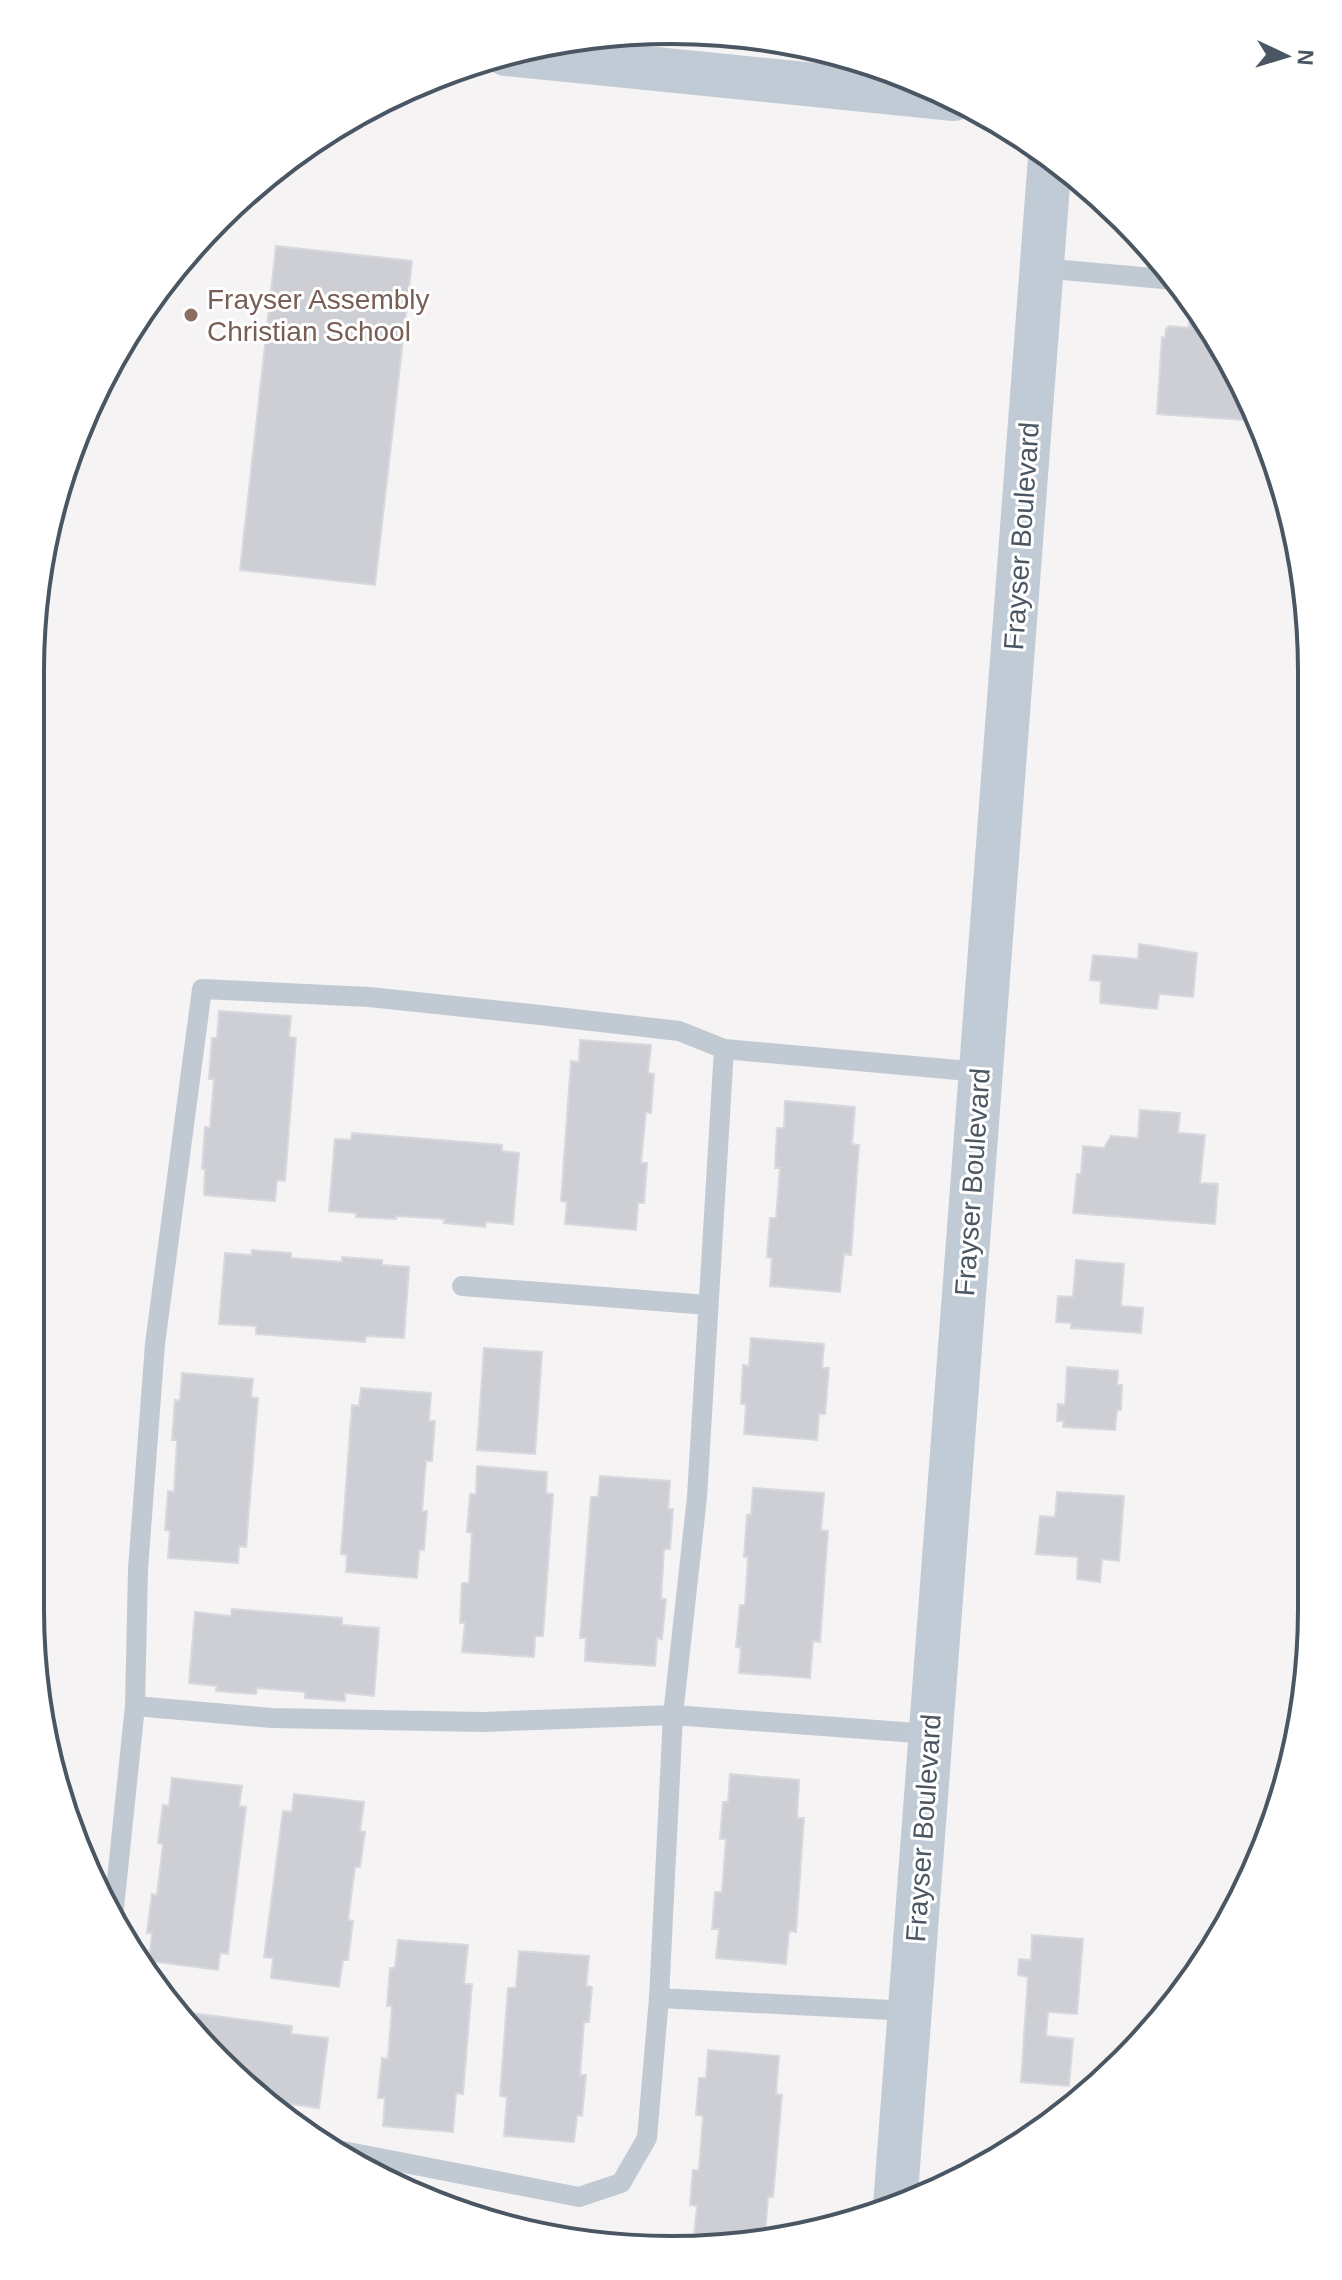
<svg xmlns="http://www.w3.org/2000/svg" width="1342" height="2280" font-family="Helvetica,sans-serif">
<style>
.building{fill:#cdcfd5;stroke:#d7d9de;stroke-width:2}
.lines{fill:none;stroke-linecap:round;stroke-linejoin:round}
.lane{stroke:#c1cad2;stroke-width:20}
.secondary{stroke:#c1cbd6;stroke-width:44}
.education-dot{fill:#8d6e63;stroke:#fff;stroke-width:3}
.labels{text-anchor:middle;stroke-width:6;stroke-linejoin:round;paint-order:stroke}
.education-label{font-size:28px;fill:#785e54;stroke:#fff;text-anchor:start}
.street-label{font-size:28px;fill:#4a5661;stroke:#fff}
.rim{fill:none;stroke:#4a5661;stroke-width:4}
</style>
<rect width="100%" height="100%" fill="#f5f3f3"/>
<g class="building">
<polygon points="276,246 412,261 375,585 240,570"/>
<polygon points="1189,323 1207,325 1226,351 1258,421 1157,414 1162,337 1165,338 1166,329 1169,326 1189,328"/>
<polygon points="1139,944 1197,953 1193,997 1159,994 1157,1009 1100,1003 1101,981 1090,980 1093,955 1138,959"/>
<polygon points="219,1011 291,1016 289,1037 296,1038 285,1181 277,1180 275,1201 204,1195 205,1169 202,1169 205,1127 210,1128 214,1079 209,1079 212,1038 217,1038"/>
<polygon points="580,1040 651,1045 648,1073 654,1074 651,1113 646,1112 641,1163 647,1163 644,1203 638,1203 636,1230 565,1224 567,1202 561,1201 571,1061 579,1062"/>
<polygon points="785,1101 855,1107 852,1144 859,1145 851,1255 844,1254 840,1292 770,1286 772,1258 767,1257 770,1218 776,1218 780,1168 775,1168 777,1128 784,1128"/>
<polygon points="1140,1110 1180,1113 1178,1133 1205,1135 1200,1183 1218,1184 1215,1224 1073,1213 1077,1174 1081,1174 1083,1146 1104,1148 1111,1136 1138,1138"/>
<polygon points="352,1133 502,1145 502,1151 519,1153 513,1224 486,1222 485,1227 444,1223 445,1219 396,1216 396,1219 356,1217 356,1213 329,1211 335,1139 351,1140"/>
<polygon points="252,1250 291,1253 291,1258 342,1262 342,1257 382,1260 382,1265 409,1267 404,1338 366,1336 365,1342 256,1334 256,1326 219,1324 225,1253 252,1255"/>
<polygon points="1076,1260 1124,1264 1121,1306 1143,1308 1141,1333 1071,1328 1071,1323 1056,1322 1058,1296 1073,1297"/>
<polygon points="751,1338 824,1344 822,1368 829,1368 825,1414 819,1414 817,1440 744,1434 746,1404 741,1404 743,1365 749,1366"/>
<polygon points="484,1348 542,1352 535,1454 477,1450"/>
<polygon points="1067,1367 1118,1371 1117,1385 1122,1385 1121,1410 1117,1410 1115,1430 1063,1427 1064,1421 1057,1421 1058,1404 1065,1405"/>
<polygon points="182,1373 253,1379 251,1397 258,1398 246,1547 239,1546 238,1563 168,1558 170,1531 165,1530 168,1491 174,1492 177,1440 172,1440 175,1400 180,1401"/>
<polygon points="361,1388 431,1393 429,1421 435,1421 432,1461 426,1461 422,1511 427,1511 424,1550 419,1550 417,1578 346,1572 347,1555 341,1554 352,1405 359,1406"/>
<polygon points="477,1466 547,1472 546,1493 553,1494 543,1636 535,1636 534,1657 462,1652 465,1623 460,1623 462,1583 469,1583 472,1533 467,1532 470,1494 476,1494"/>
<polygon points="600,1476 670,1481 668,1509 673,1509 670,1549 664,1549 661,1599 666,1599 662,1639 657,1638 655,1666 585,1661 586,1638 580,1638 591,1497 598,1497"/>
<polygon points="753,1488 824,1493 821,1530 828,1531 820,1642 813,1641 810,1678 739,1673 741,1648 736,1647 740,1605 745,1605 748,1557 744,1557 747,1515 751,1515"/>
<polygon points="1057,1492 1124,1496 1119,1561 1102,1559 1100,1582 1077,1579 1078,1557 1036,1554 1040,1516 1055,1517"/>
<polygon points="232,1609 342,1618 342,1625 379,1628 374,1696 345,1693 345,1701 305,1698 305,1692 257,1688 256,1694 216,1691 217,1686 189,1683 195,1612 231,1616"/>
<polygon points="730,1774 799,1780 797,1818 804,1818 796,1932 789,1931 786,1964 716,1958 719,1929 712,1929 715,1892 722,1892 726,1839 720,1839 723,1802 728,1802"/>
<polygon points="172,1778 242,1786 239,1806 246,1807 228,1954 220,1953 218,1970 149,1961 152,1933 147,1933 152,1894 157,1895 163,1844 158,1843 163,1805 169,1806"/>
<polygon points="294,1794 364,1802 360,1831 365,1832 360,1867 355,1867 348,1920 353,1921 348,1960 343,1960 339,1987 271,1978 273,1958 264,1957 283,1811 292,1812"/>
<polygon points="1032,1935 1083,1939 1077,2014 1048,2012 1046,2036 1073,2039 1069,2086 1021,2082 1028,1977 1018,1975 1019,1959 1031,1960"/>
<polygon points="398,1940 468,1945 464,1984 472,1984 463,2094 456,2093 453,2132 383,2126 385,2098 378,2098 382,2058 388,2059 392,2006 387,2006 390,1968 395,1968"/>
<polygon points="519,1951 589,1956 586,1986 592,1987 589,2022 584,2022 580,2075 586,2075 582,2116 577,2115 574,2142 504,2136 507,2097 500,2096 508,1988 516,1988"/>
<polygon points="183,2012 292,2026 291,2034 328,2038 319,2108 291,2104 291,2110 271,2108 181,2017"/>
<polygon points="708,2050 779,2056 776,2094 782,2095 773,2197 768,2197 765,2235 739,2239 694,2235 697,2206 690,2205 693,2170 699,2170 703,2116 696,2115 699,2078 706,2078"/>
</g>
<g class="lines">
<g class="lane">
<polyline points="1041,268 1175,280"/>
<polyline points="724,1049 679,1031 540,1015 369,997 202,989 155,1344 138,1569 135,1706 272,1718 483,1722 673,1715 697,1497 724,1049 980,1072"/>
<polyline points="462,1286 708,1305"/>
<polyline points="114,1908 135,1706"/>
<polyline points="910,2011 659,1998 673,1715 930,1734"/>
<polyline points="343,2151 579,2197 621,2183 647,2138 659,1998"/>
</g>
<g class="secondary">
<polyline points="506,54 954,99"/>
<polyline points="895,2206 1050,158"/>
</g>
</g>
<circle class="education-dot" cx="191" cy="315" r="8"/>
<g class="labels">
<g class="education-label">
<text x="207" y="309">Frayser Assembly<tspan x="207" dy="32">Christian School</tspan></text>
</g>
<g class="street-label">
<text transform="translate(1021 536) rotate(-86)" y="10">Frayser Boulevard</text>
<text transform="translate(972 1182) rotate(-86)" y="10">Frayser Boulevard</text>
<text transform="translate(923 1828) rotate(-86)" y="10">Frayser Boulevard</text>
</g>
</g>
<path d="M0 0H1342V2280H0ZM671 44H671A627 627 0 0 1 1298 671V1609A627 627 0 0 1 671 2236H671A627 627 0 0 1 44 1609V671A627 627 0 0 1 671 44Z" fill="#fff" fill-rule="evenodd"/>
<path class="rim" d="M671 44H671A627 627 0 0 1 1298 671V1609A627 627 0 0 1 671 2236H671A627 627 0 0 1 44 1609V671A627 627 0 0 1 671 44Z"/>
<g transform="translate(1286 56) rotate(94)" stroke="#ffffff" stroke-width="6" paint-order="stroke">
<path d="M0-6L14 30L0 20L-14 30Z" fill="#4a5661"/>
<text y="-12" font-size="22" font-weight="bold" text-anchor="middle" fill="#4a5661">N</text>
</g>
</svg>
